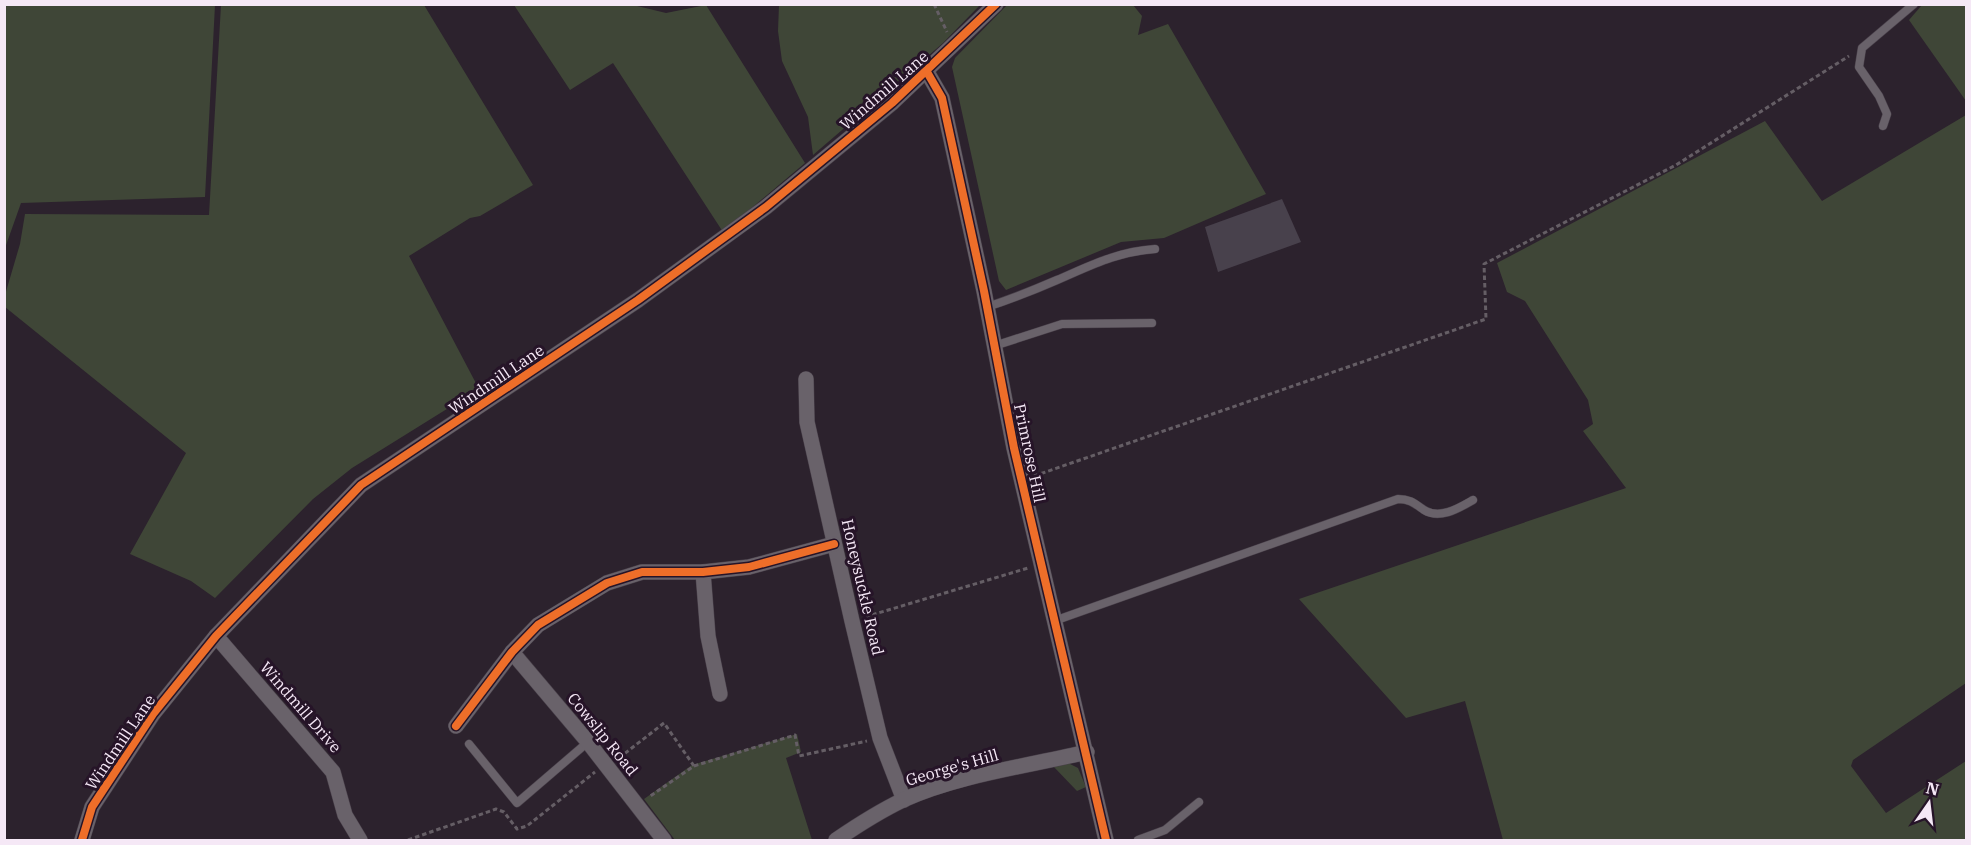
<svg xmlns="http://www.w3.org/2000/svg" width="1971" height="845" font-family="'IBM Plex Serif',serif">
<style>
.green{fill:#3f4637}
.building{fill:#48414c}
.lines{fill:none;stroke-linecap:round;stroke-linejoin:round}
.lane-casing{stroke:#49404a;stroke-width:9}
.street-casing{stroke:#49404a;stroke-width:16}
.path{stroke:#655e65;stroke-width:3;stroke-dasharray:4.5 3;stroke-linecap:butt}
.lane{stroke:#69626a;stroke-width:8}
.street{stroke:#69626a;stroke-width:15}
.cycleway-casing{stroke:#261428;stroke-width:11}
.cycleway{stroke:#ee6e29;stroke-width:8}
.labels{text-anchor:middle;stroke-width:6;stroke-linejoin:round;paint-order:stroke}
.street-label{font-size:16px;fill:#f5e8f6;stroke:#261428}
</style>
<rect width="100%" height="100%" fill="#2c222d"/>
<g class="green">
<polygon points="5,4 215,5 205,197 21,203 5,248"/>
<polygon points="1008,4 1133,5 1142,16 1138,35 1168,24 1266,194 1164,238 1121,242 1006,290 999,281 952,67 955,58"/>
<polygon points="221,5 424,5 533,185 480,216 470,218 409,256 479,389 352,468 313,499 215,598 191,581 130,554 186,453 5,307 5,295 20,244 25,214 209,215"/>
<polygon points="514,5 633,5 666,13 706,5 805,163 723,232 613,63 570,90"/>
<polygon points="779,5 779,4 980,5 943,43 813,155 808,117 782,61 778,31"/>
<polygon points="1922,5 1966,5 1966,101 1909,20"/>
<polygon points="1966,115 1966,683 1853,760 1851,766 1886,813 1966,761 1966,840 1503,840 1465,701 1406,718 1299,599 1626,488 1583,431 1593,424 1588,400 1525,301 1507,292 1497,263 1765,121 1822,201"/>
<polygon points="797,734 801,752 786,758 812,840 675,840 644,799 692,765"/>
<polygon points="1068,763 1078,768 1086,787 1077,791 1053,766"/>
</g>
<polygon class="building" points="1282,199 1301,242 1218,272 1205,227"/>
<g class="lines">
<g class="lane-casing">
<g id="lane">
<polyline points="1883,126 1887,114 1879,96 1859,67 1862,48 1914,4"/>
<path d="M987,307C1011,299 1034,290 1057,280C1092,265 1116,252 1155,249"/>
<polyline points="994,346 1062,324 1152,323"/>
<path d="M1054,621L1398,499C1410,499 1414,503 1424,510C1440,520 1459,508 1473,500"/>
<polyline points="469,744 517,803 588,742"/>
<polyline points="1138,840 1165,830 1199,802"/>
</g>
</g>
<g class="street-casing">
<g id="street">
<polyline points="927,72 942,98 984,291 1014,448 1106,840"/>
<polyline points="806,379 807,422 852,621 880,738 904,800"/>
<polyline points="703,572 708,636 720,694"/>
<polyline points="216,636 333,772 345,815 360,840"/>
<polyline points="512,652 588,742 664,840"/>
<polyline points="456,726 512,652 538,625 607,583 642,572 703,572 749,567 834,544"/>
<polyline points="82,840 92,807 153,714 216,636 361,485 638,300 766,207 892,103 996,4"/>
<path d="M836,840C858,825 880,811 903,800C958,775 1028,766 1087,752"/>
</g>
</g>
<g class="path">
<polyline points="934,4 947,32"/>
<polyline points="1034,476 1486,319 1484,264 1676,165 1849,56"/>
<polyline points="865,617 1028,568"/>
<polyline points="619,758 664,723 694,766 649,797"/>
<polyline points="694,766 795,735 799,756 867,741"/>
<polyline points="408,840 496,809 504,812 517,829 527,826 595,772"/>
</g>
<use href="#lane" class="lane"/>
<use href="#street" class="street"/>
<g class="cycleway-casing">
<g id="cycleway">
<polyline points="927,72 942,98 984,291 1014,448 1106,840"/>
<polyline points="456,726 512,652 538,625 607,583 642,572 703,572 749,567 834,544"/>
<polyline points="82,840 92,807 153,714 216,636 361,485 638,300 766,207 892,103 996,4"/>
</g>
</g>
<use href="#cycleway" class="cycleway"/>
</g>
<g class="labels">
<g class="street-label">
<text transform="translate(884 90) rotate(-41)" y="6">Windmill Lane</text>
<text transform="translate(496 379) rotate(-34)" y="6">Windmill Lane</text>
<text transform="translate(1030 453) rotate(78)" y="6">Primrose Hill</text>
<text transform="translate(863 587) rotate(77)" y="6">Honeysuckle Road</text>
<text transform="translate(301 707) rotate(49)" y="6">Windmill Drive</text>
<text transform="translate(603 734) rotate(51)" y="6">Cowslip Road</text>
<text transform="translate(120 742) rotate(-56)" y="6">Windmill Lane</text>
<text transform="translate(952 767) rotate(-16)" y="6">George's Hill</text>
</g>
</g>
<rect width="1971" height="845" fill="none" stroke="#f5e8f6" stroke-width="12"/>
<g transform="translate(1929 803) rotate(14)" stroke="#261428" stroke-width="4.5" paint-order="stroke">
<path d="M0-4.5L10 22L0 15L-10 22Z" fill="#f5e8f6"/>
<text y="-9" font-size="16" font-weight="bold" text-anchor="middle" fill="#f5e8f6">N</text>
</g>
</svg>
